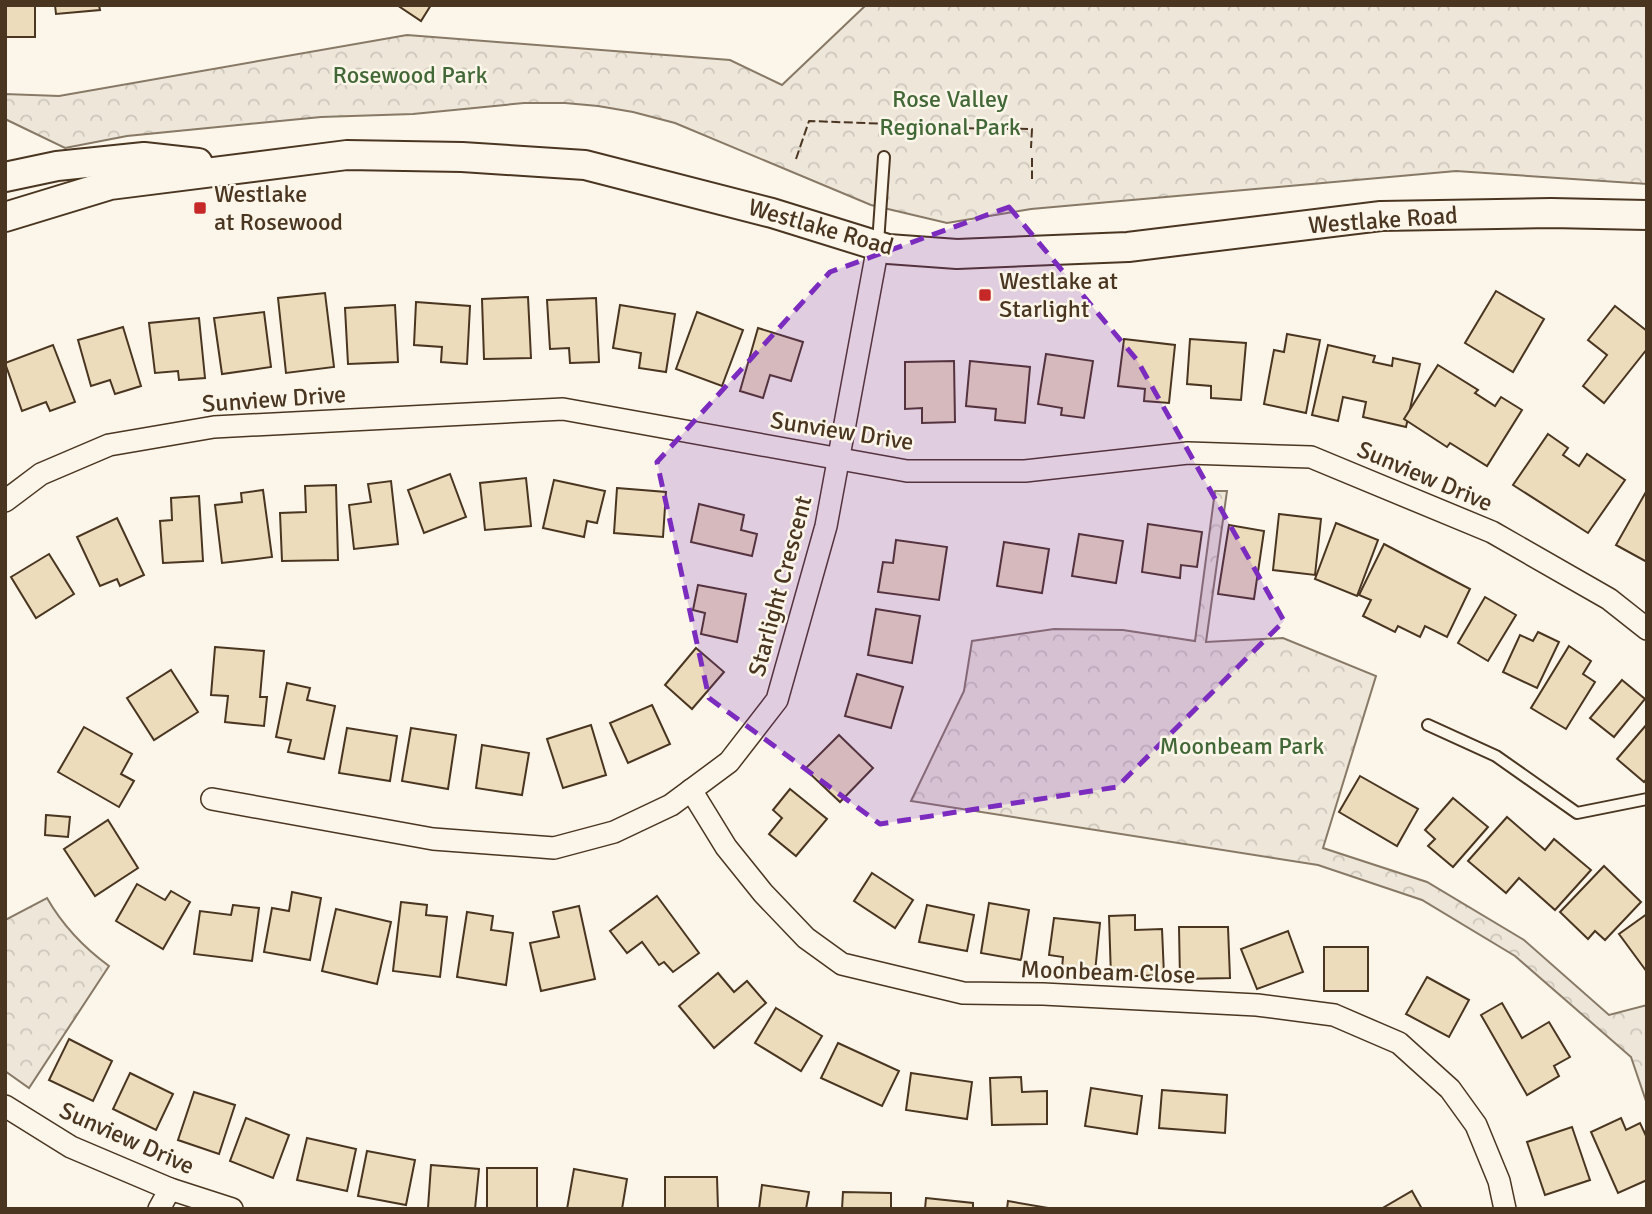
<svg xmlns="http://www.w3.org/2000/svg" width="1652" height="1214" font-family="Signika,sans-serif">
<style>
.park{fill:url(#park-crowns);stroke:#887966;stroke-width:2}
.building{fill:#ecdcbc;stroke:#4a3520;stroke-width:2}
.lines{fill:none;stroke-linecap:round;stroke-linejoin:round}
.service-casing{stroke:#4a3520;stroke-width:14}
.minor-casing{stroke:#4a3520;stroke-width:24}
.tertiary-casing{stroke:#4a3520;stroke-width:32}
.service{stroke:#fbf6e9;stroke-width:10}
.minor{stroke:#fbf6e9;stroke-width:21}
.tertiary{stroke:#fbf6e9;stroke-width:28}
.fence{stroke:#4a3520;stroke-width:2;stroke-dasharray:9 3.5;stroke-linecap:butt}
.marked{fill:#7b2cbf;fill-opacity:0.2;stroke:#7b2cbf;stroke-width:5;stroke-dasharray:14 9;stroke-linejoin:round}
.poi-dot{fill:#c62828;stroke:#fbf6e9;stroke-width:2.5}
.labels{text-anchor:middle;stroke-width:5;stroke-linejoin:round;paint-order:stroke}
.park-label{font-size:24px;fill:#436837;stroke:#fbf6e9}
.poi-label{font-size:24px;fill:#4a3520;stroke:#fbf6e9;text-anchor:start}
.street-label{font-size:24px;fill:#4a3520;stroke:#fbf6e9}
</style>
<defs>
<pattern id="park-crowns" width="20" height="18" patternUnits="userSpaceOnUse" patternTransform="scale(1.75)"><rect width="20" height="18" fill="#ede6d9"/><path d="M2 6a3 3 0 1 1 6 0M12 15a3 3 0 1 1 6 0" fill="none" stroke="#cdc6ba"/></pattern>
</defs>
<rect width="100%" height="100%" fill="#fbf6e9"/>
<g class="park">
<polygon points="866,5 1647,5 1647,184 1456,171 1031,209 947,223 871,205 675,123 633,112 598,106 565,103 524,103 413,114 321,117 127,136 65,148 5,119 5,94 59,96 407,35 730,60 782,85"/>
<polygon points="1215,491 1227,491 1206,642 1283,638 1376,676 1323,848 1427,882 1524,940 1609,1015 1647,1005 1647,1104 1631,1057 1515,956 1422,900 1318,865 911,801 964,691 972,641 1054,629 1123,630 1195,641"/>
<path d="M47,898C63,926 83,947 109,966L29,1088L5,1071V920Z"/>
</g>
<g class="building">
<rect x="5" y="5" width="30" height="32"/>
<polygon points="55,5 99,5 100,10 56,14"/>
<polygon points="397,5 431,5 421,21"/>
<polygon points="1496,291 1544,319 1513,372 1465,343"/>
<polygon points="325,293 334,367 286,373 278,298"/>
<polygon points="528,297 531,358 484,359 482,299"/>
<polygon points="596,298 599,362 570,363 569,348 550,349 547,300"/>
<polygon points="416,302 470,306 467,364 441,362 442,347 414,345"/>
<polygon points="395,305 398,362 348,364 345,308"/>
<polygon points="620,305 675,314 666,372 639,368 641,353 613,348"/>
<polygon points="1615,306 1647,331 1647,349 1604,403 1583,386 1607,355 1588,340"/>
<polygon points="264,312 271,367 222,374 214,318"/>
<polygon points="697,312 743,330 722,386 676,369"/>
<polygon points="199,318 205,378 179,380 178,371 155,373 149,323"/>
<polygon points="123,327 141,386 115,394 110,380 91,386 78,340"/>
<polygon points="758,328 803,342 791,381 770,375 763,398 740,391"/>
<polygon points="1287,334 1320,340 1306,413 1264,404 1274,350 1284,352"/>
<polygon points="1124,339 1175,345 1169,403 1144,401 1145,389 1118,386"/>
<polygon points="1190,339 1246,343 1241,400 1211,398 1211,386 1187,384"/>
<polygon points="53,345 75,402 50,411 46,402 22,411 5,363"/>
<polygon points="1328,345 1375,356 1373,362 1392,366 1393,358 1420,364 1406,427 1363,417 1366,402 1343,397 1338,421 1312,415"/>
<polygon points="1046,354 1093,361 1084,418 1061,415 1062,408 1038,404"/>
<polygon points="954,361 955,422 922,423 922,408 905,409 905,362"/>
<polygon points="970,361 1030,367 1025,423 995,420 996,409 966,406"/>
<polygon points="1438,365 1478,390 1475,393 1495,406 1501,397 1522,410 1487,466 1450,443 1447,447 1404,419"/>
<polygon points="1548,434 1568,448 1563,455 1579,466 1587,454 1625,480 1588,533 1513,485"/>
<polygon points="450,474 466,517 424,533 408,490"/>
<polygon points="526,478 531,526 485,530 480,483"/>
<polygon points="554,480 605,491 597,523 587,521 584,537 543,528"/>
<polygon points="391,481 398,544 354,549 349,505 371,502 368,484"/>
<polygon points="336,485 338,560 282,561 280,513 306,512 305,486"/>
<polygon points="617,488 666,492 663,537 614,533"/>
<polygon points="263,490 272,557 222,563 215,505 242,502 241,493"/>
<polygon points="1647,490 1647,562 1616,545"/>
<polygon points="199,496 203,561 163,563 160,521 172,520 171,498"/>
<polygon points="699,504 744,515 741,530 757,534 752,556 691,542"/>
<polygon points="1279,514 1321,519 1315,575 1273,570"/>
<polygon points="117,518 144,575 120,586 117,579 100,586 77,537"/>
<polygon points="1336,523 1378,540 1357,596 1315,579"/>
<polygon points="1148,524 1202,532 1197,567 1181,565 1180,578 1142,572"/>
<polygon points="1229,525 1264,531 1254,599 1218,594"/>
<polygon points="1079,534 1123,541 1116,583 1072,576"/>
<polygon points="896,540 947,547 939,600 878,592 883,562 893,563"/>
<polygon points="1004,542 1049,549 1042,593 997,586"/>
<polygon points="1384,544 1470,589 1447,637 1425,626 1420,637 1398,626 1395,632 1363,616 1371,600 1359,595"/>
<polygon points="49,554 74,594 36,618 11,577"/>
<polygon points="698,585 746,594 737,642 701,634 705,613 693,610"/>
<polygon points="1485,597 1516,615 1488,661 1458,643"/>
<polygon points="876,609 920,616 912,663 868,655"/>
<polygon points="1538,632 1559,642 1537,688 1503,672 1520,635 1533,641"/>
<polygon points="1569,646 1591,661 1583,674 1595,682 1566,729 1531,708"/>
<polygon points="215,647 264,651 260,697 267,697 264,726 225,722 228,696 211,695"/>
<polygon points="696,648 724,672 692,709 665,685"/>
<polygon points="171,670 198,712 154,740 127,698"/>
<polygon points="857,674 903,687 891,728 845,716"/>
<polygon points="1622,680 1645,699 1614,737 1590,718"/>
<polygon points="287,683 310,688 307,700 335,706 324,759 288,752 291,740 276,737"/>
<polygon points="652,705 670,744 628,763 610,723"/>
<polygon points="1647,724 1647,778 1644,782 1617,759"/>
<polygon points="591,725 606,775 563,788 547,739"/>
<polygon points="84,727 132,754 121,774 134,781 119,807 58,772"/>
<polygon points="347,728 397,736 390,781 339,773"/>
<polygon points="411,728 456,735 448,789 402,781"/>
<polygon points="839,735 873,768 840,802 805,769"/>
<polygon points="482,745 529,753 522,795 476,788"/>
<polygon points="1360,776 1418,809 1397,846 1339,812"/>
<polygon points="790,789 827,819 796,856 769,834 782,818 773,810"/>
<polygon points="1453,798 1488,827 1453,867 1428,846 1435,839 1425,830"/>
<polygon points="46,815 70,817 68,837 45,835"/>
<polygon points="1507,817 1545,850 1554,839 1591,870 1555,910 1519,878 1506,893 1468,861"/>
<polygon points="108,820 138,868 95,896 64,849"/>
<polygon points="1604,866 1641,902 1605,940 1595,931 1588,939 1560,912"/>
<polygon points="872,873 913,900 895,928 854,901"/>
<polygon points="137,884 165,900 171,891 190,902 163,949 116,921"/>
<polygon points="292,892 321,898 310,960 264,952 272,908 289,911"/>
<polygon points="657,896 699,953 673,972 664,962 659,965 642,942 627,953 610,931"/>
<polygon points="401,902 427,905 426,915 447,917 440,977 393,971"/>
<polygon points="989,903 1029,910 1021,960 981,953"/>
<polygon points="233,905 259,908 252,961 194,954 200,911 231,915"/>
<polygon points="927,905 974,915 967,951 919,942"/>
<polygon points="579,906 595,979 541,991 530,943 559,937 553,912"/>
<polygon points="336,909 391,922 377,984 322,971"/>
<polygon points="467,912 493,916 491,930 513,933 506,985 457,977"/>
<polygon points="1647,914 1647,972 1619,934"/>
<polygon points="1135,915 1135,930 1162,929 1164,975 1111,977 1109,916"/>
<polygon points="1054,918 1100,923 1095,972 1062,968 1063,957 1049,955"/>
<polygon points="1179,927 1228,927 1230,978 1180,979"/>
<polygon points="1288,931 1303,972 1257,989 1241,949"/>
<rect x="1324" y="947" width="44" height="44"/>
<polygon points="718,973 734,992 747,981 766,1003 714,1048 679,1006"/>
<polygon points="1427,977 1469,1000 1449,1037 1406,1014"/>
<polygon points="1502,1003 1522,1038 1549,1022 1570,1057 1554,1066 1559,1076 1527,1095 1481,1015"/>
<polygon points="776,1008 822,1036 801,1071 755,1043"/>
<polygon points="69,1039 112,1061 93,1101 49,1080"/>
<polygon points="838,1043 899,1071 882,1106 821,1078"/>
<polygon points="130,1073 173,1094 156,1130 113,1109"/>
<polygon points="911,1073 972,1082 967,1119 906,1110"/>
<polygon points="1021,1077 1022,1092 1047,1091 1047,1124 992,1125 990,1078"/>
<polygon points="1091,1088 1142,1096 1137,1134 1085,1126"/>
<polygon points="1162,1090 1227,1095 1225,1133 1159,1128"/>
<polygon points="194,1092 235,1105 219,1154 178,1140"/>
<polygon points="246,1118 289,1135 273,1178 230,1161"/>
<polygon points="1621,1118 1626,1130 1640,1123 1647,1138 1647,1180 1618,1193 1591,1132"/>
<polygon points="1572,1127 1590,1180 1545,1195 1527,1142"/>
<polygon points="307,1138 356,1149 347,1191 297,1180"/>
<polygon points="367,1151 415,1160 406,1205 358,1196"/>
<polygon points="431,1165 479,1169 475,1209 428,1208"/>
<rect x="487" y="1168" width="50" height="41"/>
<polygon points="574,1169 627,1179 622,1209 567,1209"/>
<polygon points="665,1177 717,1177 718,1209 665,1209"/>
<polygon points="762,1185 809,1192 806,1209 759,1209"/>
<polygon points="1412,1191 1422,1209 1381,1209"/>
<polygon points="843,1192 891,1193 891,1209 842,1209"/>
<polygon points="926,1198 973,1203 973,1209 925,1209"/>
<polygon points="1008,1201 1054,1209 1007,1209"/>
</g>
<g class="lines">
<g class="service-casing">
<g id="service">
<polyline points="878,243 884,157"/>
<polyline points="1428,725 1496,756 1577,813 1647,799"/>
</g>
</g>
<g class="minor-casing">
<g id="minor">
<polyline points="5,501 41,474 109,445 214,427 563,409 907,471 1025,471 1188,453 1311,457 1492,532 1609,599 1647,629"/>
<polyline points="691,790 726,847 763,893 806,938 842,964 963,993 1043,994 1257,1005 1334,1015 1399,1043 1450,1089 1476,1125 1499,1181 1505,1209"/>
<polyline points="212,799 433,839 554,848 614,832 671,805 729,762 777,700 826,526 878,246"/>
<polyline points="5,1106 71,1147 170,1189 232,1209"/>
<polyline points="159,1209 170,1189"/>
</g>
</g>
<g class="tertiary-casing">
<g id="tertiary">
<polyline points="5,177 57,166 144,157 198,163"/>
<polyline points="5,217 110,185 347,155 462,157 585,165 772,213 888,249 957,254 1128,247 1381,216 1551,213 1647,215"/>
</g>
</g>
<use href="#service" class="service"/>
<use href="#minor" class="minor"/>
<use href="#tertiary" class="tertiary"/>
<g class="fence">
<polyline points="944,128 1032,129 1031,148"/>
<polyline points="1032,158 1032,179"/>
<polyline points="796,159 809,121 917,125"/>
</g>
</g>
<path class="marked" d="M1009,207L1137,360L1284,621L1117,787L880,824L709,698L657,462L830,272Z"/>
<g class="poi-dot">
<rect x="193" y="201" width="14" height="14" rx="3.5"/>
<rect x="978" y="288" width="14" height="14" rx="3.5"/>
</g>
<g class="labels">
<g class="park-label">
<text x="410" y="83">Rosewood Park</text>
<text x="950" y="107">Rose Valley<tspan x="950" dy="28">Regional Park</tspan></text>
<text x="1242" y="754">Moonbeam Park</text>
</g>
<g class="poi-label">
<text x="214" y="202">Westlake<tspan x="214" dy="28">at Rosewood</tspan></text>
<text x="999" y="289">Westlake at<tspan x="999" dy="28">Starlight</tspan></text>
</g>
<g class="street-label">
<text transform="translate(1383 220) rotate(-4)" y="8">Westlake Road</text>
<text transform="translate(821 227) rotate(16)" y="8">Westlake Road</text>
<text transform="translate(274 399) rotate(-4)" y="8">Sunview Drive</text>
<text transform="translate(842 431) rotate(9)" y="8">Sunview Drive</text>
<text transform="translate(1425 476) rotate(23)" y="8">Sunview Drive</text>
<text transform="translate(780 586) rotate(-75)" y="8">Starlight Crescent</text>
<text transform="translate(1108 972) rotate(2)" y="8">Moonbeam Close</text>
<text transform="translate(127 1138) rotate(24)" y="8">Sunview Drive</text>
</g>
</g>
<rect width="1652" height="1214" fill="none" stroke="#4a3520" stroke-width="14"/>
</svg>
